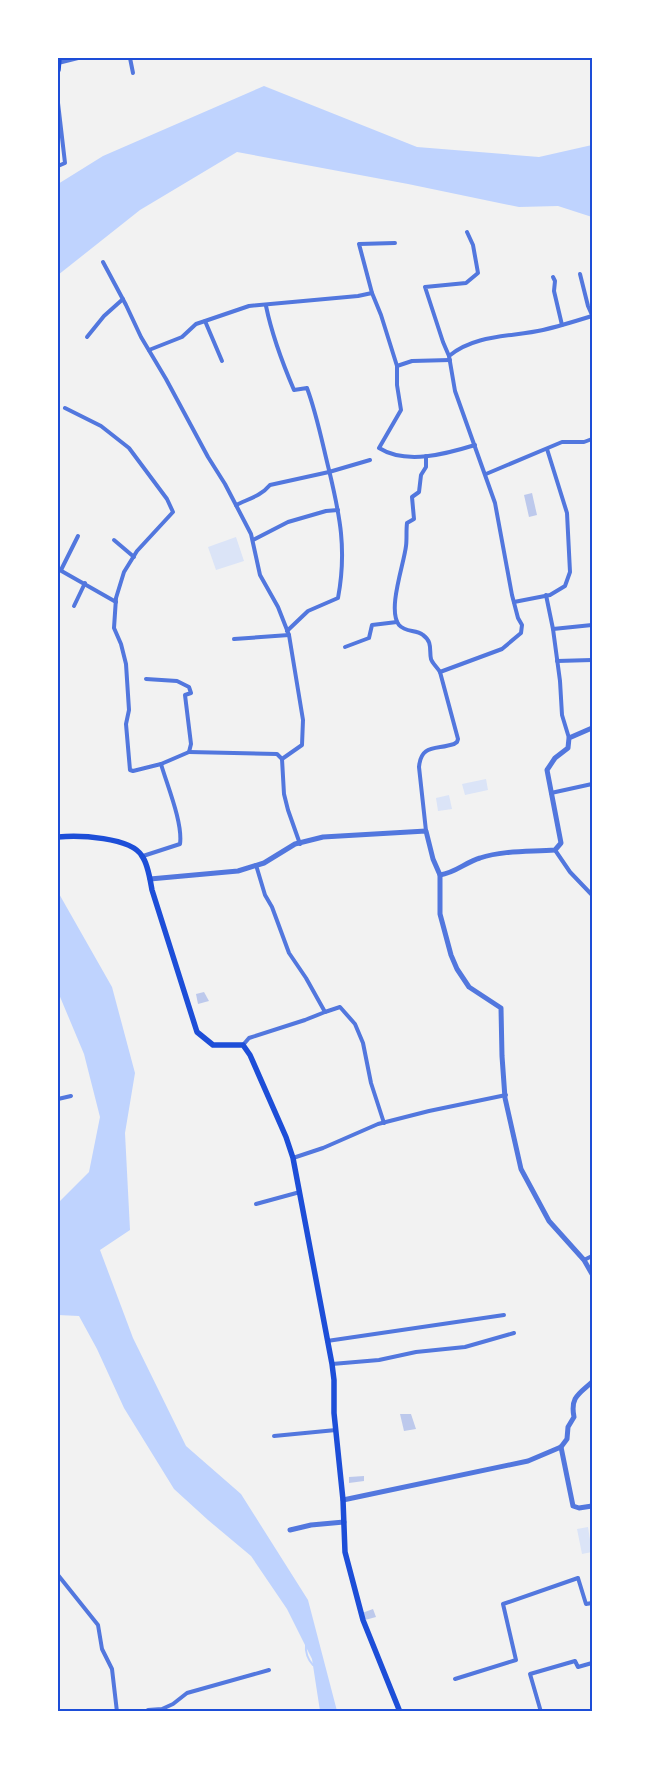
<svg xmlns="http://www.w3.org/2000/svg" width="650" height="1769" font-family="Raleway,sans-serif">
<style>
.green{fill:#dbe4f7}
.water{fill:#bfd3fe}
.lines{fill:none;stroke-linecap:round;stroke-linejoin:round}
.stream{stroke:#bfd3fe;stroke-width:2}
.building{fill:#bdc9ec}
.minor{stroke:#5277de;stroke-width:4}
.tertiary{stroke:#5277de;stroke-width:5}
.secondary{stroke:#1d4ed8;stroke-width:5.5}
.neatline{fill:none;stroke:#1d4ed8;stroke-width:2}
</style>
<rect width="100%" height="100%" fill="#f2f2f2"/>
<g class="green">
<polygon points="236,537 244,561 216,570 208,547"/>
<polygon points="486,779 488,790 465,795 462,784"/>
<polygon points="449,795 452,809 438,811 436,798"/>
<polygon points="588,1527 592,1552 582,1554 577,1529"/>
</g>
<g class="water">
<polygon points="264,86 417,147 539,157 592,145 592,217 558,206 519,207 408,184 237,152 140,210 58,275 58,184 103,156"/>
<polygon points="58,892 112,987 135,1073 125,1133 130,1230 100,1250 133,1338 186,1446 241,1494 308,1600 337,1711 320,1711 312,1659 287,1609 251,1556 208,1520 174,1489 124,1408 97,1349 79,1316 58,1315 58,1203 89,1172 100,1117 84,1054 58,992"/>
</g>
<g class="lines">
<path class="stream" d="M306,1645C305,1652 308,1660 313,1665"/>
</g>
<g class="building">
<polygon points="532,493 537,515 529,517 524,495"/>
<polygon points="204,992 209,1001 198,1004 196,994"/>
<polygon points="400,1414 411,1414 416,1429 404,1431"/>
<polygon points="364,1476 364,1481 349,1483 349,1477"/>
<polygon points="373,1609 376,1617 365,1620 362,1613"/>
</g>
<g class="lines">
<g class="minor">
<polyline points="130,58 133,73"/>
<polyline points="58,63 78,58"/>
<polyline points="58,103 65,163 58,166"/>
<polyline points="103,262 126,305 141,337 166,379 208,457 225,484 251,534 260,575 278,607 289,635 303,720 302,745 282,759 284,794 288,810 300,844"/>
<polyline points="580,274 588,306 592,315"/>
<polyline points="553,277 555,281 554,291 562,325"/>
<polyline points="372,293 359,244 395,243"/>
<path d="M266,306C272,335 282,362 294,390L307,388C317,415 322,442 329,470C340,516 347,550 338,598L308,611L287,631"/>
<polyline points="205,321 222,361"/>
<polyline points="87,337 104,316 123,299"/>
<path d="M149,350L182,337L196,324L205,321L249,306L358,296L372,293L381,315L397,366V385L401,410L379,448C406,465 446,454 475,445"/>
<polyline points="449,356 443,342 425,287 466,283 478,273 473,245 467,232"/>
<polyline points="397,366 412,361 450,360"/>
<path d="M65,408L101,426L129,448L167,499L173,512L137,551L124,572L116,598L114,628L121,644L126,664L129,710L126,724L130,770L133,771L161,764C167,785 183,823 180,844L143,856"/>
<path d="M426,456V467L421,475L419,492L412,497L414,519L407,523C406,531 407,539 406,546C404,564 387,610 399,625C406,633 416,629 423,635C433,642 429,651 431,659C432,663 438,668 440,672"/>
<polyline points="486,474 562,442 584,442 592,439"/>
<path d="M236,505C248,499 261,496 270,485L329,472L370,460"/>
<polyline points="114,540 134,557"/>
<polyline points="253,540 288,522 326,511 338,510"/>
<polyline points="58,569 116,602"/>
<polyline points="61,570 78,536"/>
<polyline points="546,595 553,629 560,681 562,715 569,738"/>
<polyline points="514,602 550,595 565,586 570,572 567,513 547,449"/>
<polyline points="74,606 85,583"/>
<polyline points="553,629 592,625"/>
<polyline points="234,639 289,635"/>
<polyline points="345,647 369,638 372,625 397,622"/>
<polyline points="557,661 592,660"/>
<polyline points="146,679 177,681 189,687 191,693 185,695 191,744 189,752 161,764"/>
<polyline points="189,752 277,754 282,759"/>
<polyline points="551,793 592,784"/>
<path d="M426,831L419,767C421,744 436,750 454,744L457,742L458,739L440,672L502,649L521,633L522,625L518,618L512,595L495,503L455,391L449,356C475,334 512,337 543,330C560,326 576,321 592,316"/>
<polyline points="555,850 570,872 592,895"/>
<polyline points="325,1012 340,1007 355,1024 363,1043 371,1083 384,1123"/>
<polyline points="243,1045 249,1038 305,1020 325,1012 306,978 289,953 272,907 265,895 256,865"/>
<polyline points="58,1099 71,1096"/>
<polyline points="293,1158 323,1148 378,1124 429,1111 506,1095"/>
<polyline points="256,1204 300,1192"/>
<polyline points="584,1260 592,1256"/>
<polyline points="327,1341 504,1315"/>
<polyline points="332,1364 379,1360 416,1352 465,1347 514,1333"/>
<polyline points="274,1436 336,1430"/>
<polyline points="58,1575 98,1625 102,1649 112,1669 117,1712"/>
<polyline points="455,1679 516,1660 503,1604 578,1578 586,1604 592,1603"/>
<polyline points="148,1710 162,1709 173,1704 187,1693 269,1670"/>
<polyline points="541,1712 530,1674 575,1661 578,1667 592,1663"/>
</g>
<g class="tertiary">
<path d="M440,875C455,873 466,862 480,858C504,850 531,852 555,850L561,843L547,770L555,758L568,748L569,738L592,728"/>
<polyline points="150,879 238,871 264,863 295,844 323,837 426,831 433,859 440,875 440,914 451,955 457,969 469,987 501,1008 502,1056 505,1098 521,1169 549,1221 584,1260 592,1274"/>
<polyline points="561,1447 573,1506 579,1508 592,1506"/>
<path d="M343,1500L528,1461L561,1447L567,1439L568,1427L574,1417C570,1397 579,1394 592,1382"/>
<polyline points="290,1530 311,1525 344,1522"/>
</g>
<g class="secondary">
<polyline points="58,70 59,58"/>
<path d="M58,837C78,835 131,837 142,856C148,864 150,879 152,890L197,1032L213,1045H243L250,1055L286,1137L293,1158L332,1364L334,1380V1413L343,1500L345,1552L363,1620L400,1712"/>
</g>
</g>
<rect width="650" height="1769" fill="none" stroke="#ffffff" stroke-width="118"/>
<rect x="59" y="59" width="532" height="1651" class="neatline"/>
</svg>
